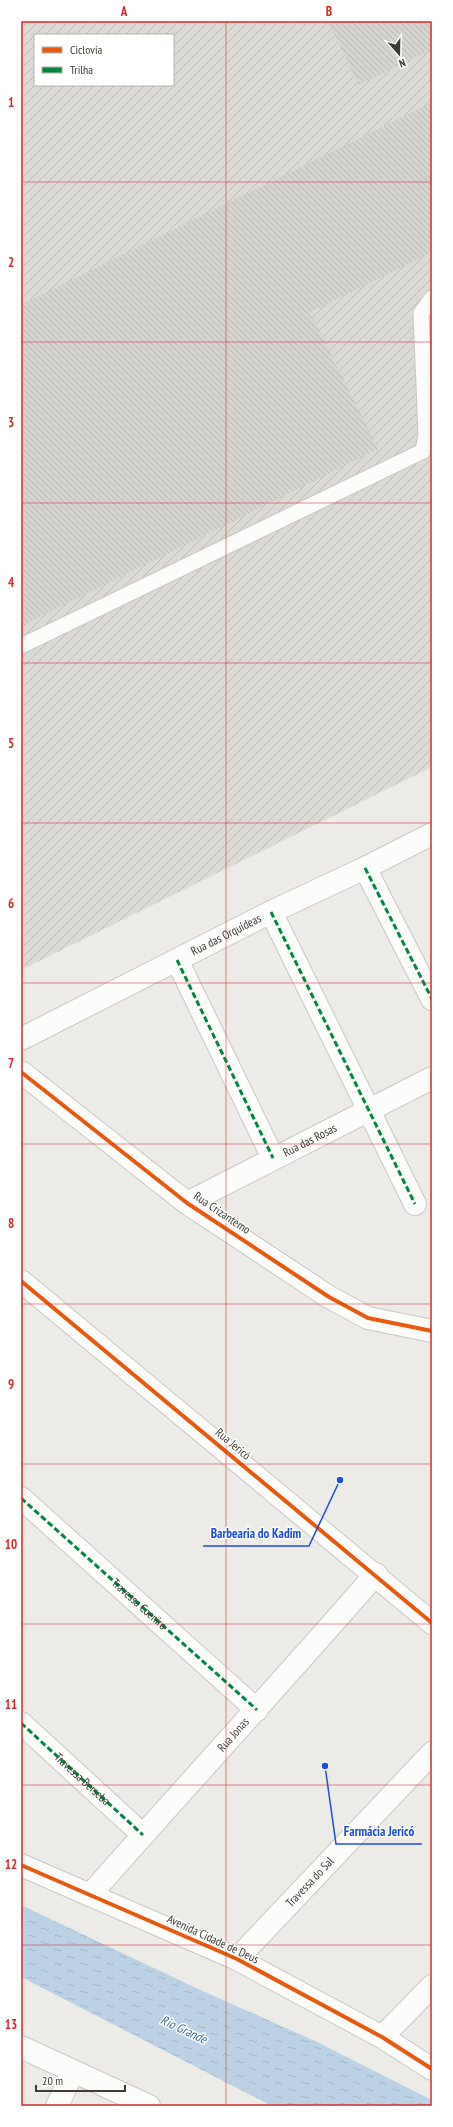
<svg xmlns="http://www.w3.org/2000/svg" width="453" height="2127" font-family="'PT Sans Narrow',sans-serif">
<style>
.industrial{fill:url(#industrial-furrows);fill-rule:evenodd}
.water{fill:url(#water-ripples)}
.building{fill:url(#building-back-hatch)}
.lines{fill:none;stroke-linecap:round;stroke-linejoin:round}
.service-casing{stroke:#c8c7c3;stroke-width:17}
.minor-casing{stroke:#c8c7c3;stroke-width:24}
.service{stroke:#fcfcfb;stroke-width:15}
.minor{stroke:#fcfcfb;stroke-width:22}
.quiet{stroke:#00873e;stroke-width:3;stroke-dasharray:6 3;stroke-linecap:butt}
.cycleway-casing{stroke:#fff;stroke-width:6}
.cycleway{stroke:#e8590c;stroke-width:4}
.grid{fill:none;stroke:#d62828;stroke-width:1;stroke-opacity:0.55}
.labels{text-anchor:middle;stroke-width:3;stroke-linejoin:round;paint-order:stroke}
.street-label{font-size:12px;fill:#403c34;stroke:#fff}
.water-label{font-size:13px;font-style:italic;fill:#3c6f9e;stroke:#fff}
.leader{fill:none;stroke:#1d4ed8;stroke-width:1.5}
.callout-dot{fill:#1d4ed8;stroke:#fff;stroke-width:1.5}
.callout-label{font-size:13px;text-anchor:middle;font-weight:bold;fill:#1d4ed8;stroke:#fff;stroke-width:3;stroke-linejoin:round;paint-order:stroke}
.neatline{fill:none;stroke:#d62828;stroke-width:1.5}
.grid-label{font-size:13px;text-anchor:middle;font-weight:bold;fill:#d62828}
</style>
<defs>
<pattern id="industrial-furrows" width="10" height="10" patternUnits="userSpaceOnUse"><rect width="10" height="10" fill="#dcdad5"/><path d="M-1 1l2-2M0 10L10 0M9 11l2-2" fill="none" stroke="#bebcb7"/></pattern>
<pattern id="water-ripples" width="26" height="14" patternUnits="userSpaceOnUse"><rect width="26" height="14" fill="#bbd2e6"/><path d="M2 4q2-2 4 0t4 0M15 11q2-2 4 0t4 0" fill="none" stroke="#a2b5c6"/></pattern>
<pattern id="building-back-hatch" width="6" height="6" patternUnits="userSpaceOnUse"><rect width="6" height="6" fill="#d5d4cf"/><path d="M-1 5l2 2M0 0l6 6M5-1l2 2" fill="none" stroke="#b8b7b2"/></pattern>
</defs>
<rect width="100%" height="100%" fill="#ecebe7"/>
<path class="industrial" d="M21,21H432V767L21,970ZM35,35H173V85H35Z"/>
<polygon class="water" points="21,1905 194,1987 315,2041 430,2099 432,2106 272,2106 21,1977"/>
<g class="building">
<polygon points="328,21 432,21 432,49 359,85"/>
<polygon points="432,102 432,252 310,312 378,449 21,626 21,305"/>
</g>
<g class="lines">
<g class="service-casing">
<polyline id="service" points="21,646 423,451 426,434 421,313 432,298"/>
</g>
<g class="minor-casing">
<g id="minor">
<polyline points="365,868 432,999"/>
<polyline points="271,912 415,1204"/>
<polyline points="177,960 273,1158"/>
<path id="s1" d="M21,1039L271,912L365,868L432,834"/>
<polyline points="21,1072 187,1203 329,1297 368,1318 432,1331"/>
<path id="s2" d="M187,1203L432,1078"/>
<polyline points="21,1281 432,1623"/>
<polyline points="21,1498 257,1710"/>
<polyline points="21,1723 143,1835"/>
<polyline points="21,1865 237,1959 382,2037 432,2069"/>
<path id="s3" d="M90,1895C185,1787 282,1682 376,1574"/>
<path id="s4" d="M237,1959L432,1753"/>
<polyline points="382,2037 432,1986"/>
<polyline points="21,2047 149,2106"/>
<polyline points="57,2106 73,2072"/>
</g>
</g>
<use href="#service" class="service"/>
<use href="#minor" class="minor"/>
<g class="quiet">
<polyline points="365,868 432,999"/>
<polyline points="271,912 415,1204"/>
<polyline points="177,960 273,1158"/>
<path id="s5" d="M21,1498L257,1710"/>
<path id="s6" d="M21,1723L143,1835"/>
</g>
<g class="cycleway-casing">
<g id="cycleway">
<polyline points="21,1072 187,1203 329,1297 368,1318 432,1331"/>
<polyline points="21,1281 432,1623"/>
<polyline points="21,1865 237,1959 382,2037 432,2069"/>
</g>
</g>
<use href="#cycleway" class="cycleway"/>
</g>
<path class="grid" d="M226,21V2106M21,182H432M21,342H432M21,503H432M21,663H432M21,823H432M21,983H432M21,1144H432M21,1304H432M21,1464H432M21,1624H432M21,1785H432M21,1945H432"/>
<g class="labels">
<g class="street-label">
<text dy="4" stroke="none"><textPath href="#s1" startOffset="230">Rua das Orquídeas</textPath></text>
<text dy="4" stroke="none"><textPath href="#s2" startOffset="138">Rua das Rosas</textPath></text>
<text transform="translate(222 1213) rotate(34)" y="4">Rua Crizantemo</text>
<text transform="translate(233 1444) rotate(40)" y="4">Rua Jericó</text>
<text dy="4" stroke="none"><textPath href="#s5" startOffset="159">Travessa Coeniro</textPath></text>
<text dy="4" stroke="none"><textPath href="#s3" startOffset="215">Rua Jonas</textPath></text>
<text dy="4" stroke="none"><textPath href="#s6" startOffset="83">Travessa Berseba</textPath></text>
<text dy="4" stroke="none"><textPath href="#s4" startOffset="106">Travessa do Sal</textPath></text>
<text transform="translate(213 1939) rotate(25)" y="4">Avenida Cidade de Deus</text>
</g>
<g class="water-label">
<text transform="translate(184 2029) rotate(25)" y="5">Rio Grande</text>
</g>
</g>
<path class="leader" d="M340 1480L309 1546H203M325 1766L336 1844H422"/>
<g class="callout-dot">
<circle cx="340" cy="1480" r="4"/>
<circle cx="325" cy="1766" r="4"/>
</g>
<g class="callout-label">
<text x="256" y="1538">Barbearia do Kadim</text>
<text x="379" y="1836">Farmácia Jericó</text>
</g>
<rect width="453" height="2127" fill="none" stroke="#ffffff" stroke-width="44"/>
<rect x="34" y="34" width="140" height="52" fill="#ffffff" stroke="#b3b1ae"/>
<rect x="42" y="47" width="20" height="6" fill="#e8590c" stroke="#b3b1ae"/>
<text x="70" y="54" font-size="12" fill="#403c34">Ciclovia</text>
<rect x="42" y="67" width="20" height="6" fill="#00873e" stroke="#b3b1ae"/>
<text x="70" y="74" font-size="12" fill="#403c34">Trilha</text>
<g transform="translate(399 54) rotate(160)" stroke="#ffffff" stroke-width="3" paint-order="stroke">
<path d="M0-3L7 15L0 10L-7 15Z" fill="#403c34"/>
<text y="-6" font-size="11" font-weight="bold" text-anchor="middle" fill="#403c34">N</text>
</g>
<path d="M36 2085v6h89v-6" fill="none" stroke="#403c34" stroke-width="2"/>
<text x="42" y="2085" font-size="12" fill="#403c34" stroke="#ffffff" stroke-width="3" paint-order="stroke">20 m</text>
<rect x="22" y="22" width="409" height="2083" class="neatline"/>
<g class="grid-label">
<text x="124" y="16">A</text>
<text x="329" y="16">B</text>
<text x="11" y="107">1</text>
<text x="11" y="267">2</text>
<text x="11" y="427">3</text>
<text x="11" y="587">4</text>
<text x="11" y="748">5</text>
<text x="11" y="908">6</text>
<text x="11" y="1068">7</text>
<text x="11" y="1228">8</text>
<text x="11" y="1389">9</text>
<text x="11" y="1549">10</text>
<text x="11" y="1709">11</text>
<text x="11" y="1869">12</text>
<text x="11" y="2029">13</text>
</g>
</svg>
